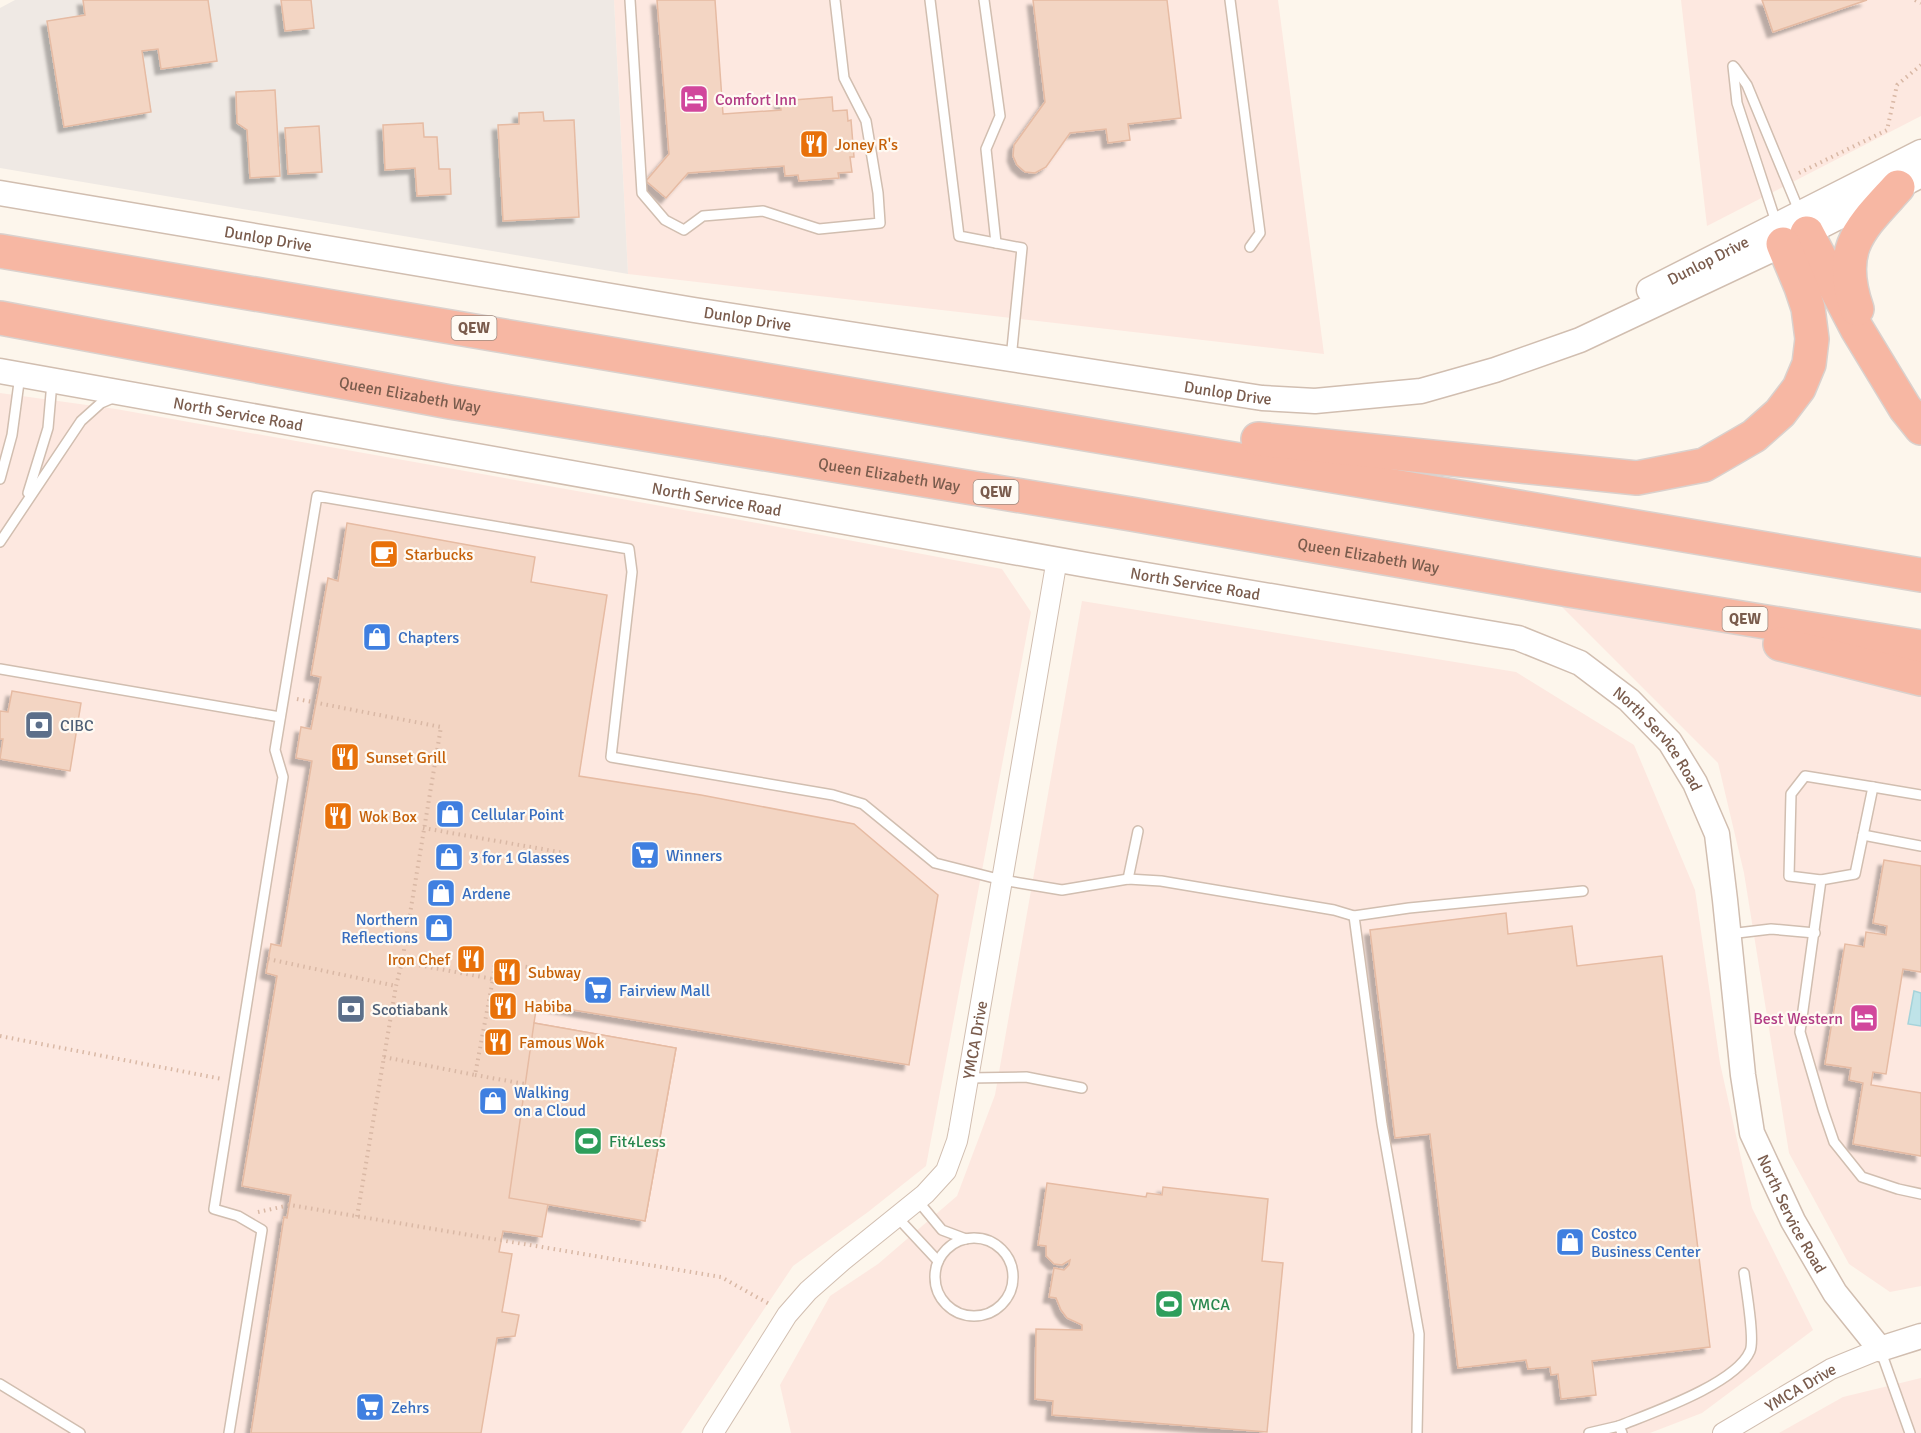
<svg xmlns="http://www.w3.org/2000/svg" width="1921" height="1433" font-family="Signika,sans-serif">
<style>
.commercial{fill:#fde8e0}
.industrial{fill:#efe9e4}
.water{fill:#bfe3e8;stroke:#a5d3da;stroke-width:1.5}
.building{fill:#f3d5c3;stroke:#e6bba3;stroke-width:1.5;filter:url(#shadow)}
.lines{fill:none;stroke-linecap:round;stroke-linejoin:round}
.service-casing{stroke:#d1beb0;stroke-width:12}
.minor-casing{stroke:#d1beb0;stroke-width:22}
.tertiary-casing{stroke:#d1beb0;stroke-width:27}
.motorway-casing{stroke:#dad1cd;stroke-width:36}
.path{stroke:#d9b8a5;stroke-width:4;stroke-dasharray:1.5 4.5;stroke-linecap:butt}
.service{stroke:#fff;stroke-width:9}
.minor{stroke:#fff;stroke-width:20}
.tertiary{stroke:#fff;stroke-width:24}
.motorway{stroke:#f7b7a3;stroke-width:33}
.labels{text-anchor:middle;stroke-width:4.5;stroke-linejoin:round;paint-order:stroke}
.shield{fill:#fffaf3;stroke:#a28b7f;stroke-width:1.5}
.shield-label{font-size:15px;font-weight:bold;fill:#7a5c4d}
.hotel-label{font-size:16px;fill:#b23c85;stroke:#fffaf3;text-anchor:start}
.food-label{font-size:16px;fill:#c56008;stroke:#fffaf3;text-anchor:start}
.street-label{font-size:16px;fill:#7a5c4d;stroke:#fffaf3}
.shop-label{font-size:16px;fill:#366cbe;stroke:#fffaf3;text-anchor:start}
.service-label{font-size:16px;fill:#4e5e75;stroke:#fffaf3;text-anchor:start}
.leisure-label{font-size:16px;fill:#27864d;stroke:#fffaf3;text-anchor:start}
</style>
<defs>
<filter id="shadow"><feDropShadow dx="-5.5" dy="5.5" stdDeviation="1.5" flood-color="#0004"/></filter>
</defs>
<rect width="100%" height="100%" fill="#fdf6ec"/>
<g class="commercial">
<polygon points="614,0 1278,0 1324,354 628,274"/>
<polygon points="1681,0 1921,0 1921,116 1707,226"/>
<polygon points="0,393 116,409 768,525 1002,569 1031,612 926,1166 868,1212 793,1266 681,1433 0,1433"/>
<polygon points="1082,601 1516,672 1634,745 1695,890 1720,1063 1752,1208 1813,1330 1702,1413 1650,1433 791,1433 780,1385 830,1296 878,1264 957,1196 995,1095"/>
<polygon points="1560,605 1921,666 1921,1286 1890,1292 1849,1264 1789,1153 1744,873 1718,763"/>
<polygon points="1921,1378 1921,1433 1779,1433 1843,1397"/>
</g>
<polygon class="industrial" points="15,0 614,0 628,274 0,168 0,8"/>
<polygon class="water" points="1914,991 1921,993 1921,1026 1908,1024"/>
<g class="building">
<polygon points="83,0 208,0 217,61 161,69 158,49 142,51 151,112 64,127 47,21 85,15"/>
<polygon points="281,0 311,0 314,28 285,31"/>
<polygon points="657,0 715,0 723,114 781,110 780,101 832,97 833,111 847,110 848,121 851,120 854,157 850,157 852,172 838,173 839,178 799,181 798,175 785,176 784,166 688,173 666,198 646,181 669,154"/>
<polygon points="1033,0 1167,0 1181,118 1128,124 1130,140 1108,143 1106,129 1070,133 1046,167 1035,173 1025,172 1017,165 1013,156 1014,145 1045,102"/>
<polygon points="1762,0 1867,0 1773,32"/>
<polygon points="275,90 280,176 250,178 247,130 237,123 236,92"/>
<polygon points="543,112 544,121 574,120 579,217 503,221 498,125 519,124 519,113"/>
<polygon points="423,123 424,137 437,137 439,169 450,169 451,194 417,196 415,168 385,170 383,125"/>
<polygon points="319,126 322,172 288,174 285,128"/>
<polygon points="347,523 535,557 531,582 607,595 579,776 701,795 854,824 938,895 909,1065 537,1004 534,1023 676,1048 645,1221 548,1204 542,1237 503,1231 499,1252 512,1254 502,1312 519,1315 515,1336 497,1338 481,1433 251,1433 284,1217 287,1218 291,1195 242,1186 277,976 266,973 271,944 281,946 312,761 296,758 301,727 311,729 321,677 311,675 328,578 338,581"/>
<polygon points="12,691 81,703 70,771 0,759 3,739 0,739 0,711 8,712"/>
<polygon points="1884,860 1921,866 1921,972 1903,969 1886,1074 1873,1072 1871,1085 1921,1093 1921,1156 1853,1144 1863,1083 1849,1080 1851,1068 1825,1064 1845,944 1864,947 1866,932 1886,935 1887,926 1873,923"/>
<polygon points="1506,913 1508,934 1572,926 1577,966 1662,956 1710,1347 1592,1361 1596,1395 1561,1399 1558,1374 1551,1375 1550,1367 1528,1369 1526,1360 1458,1368 1430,1134 1395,1138 1370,930"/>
<polygon points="534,1023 676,1048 645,1221 509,1198"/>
<polygon points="1047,1183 1146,1197 1147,1193 1162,1195 1163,1187 1268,1199 1262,1261 1283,1263 1267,1432 1052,1415 1053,1401 1035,1399 1036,1329 1082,1330 1082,1325 1067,1318 1061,1310 1056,1298 1049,1297 1054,1268 1064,1270 1069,1265 1070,1260 1062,1265 1054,1264 1046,1256 1046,1246 1038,1245"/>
</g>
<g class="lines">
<g class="service-casing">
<g id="service">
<polyline points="630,0 642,193 665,220 684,230 703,216 763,211 819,229 880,223 878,193 866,121 844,78 835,0"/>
<polyline points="930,0 959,236 1022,248 1011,359"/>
<polyline points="984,0 1000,116 986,149 996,243"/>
<polyline points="1230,0 1260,233 1250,247"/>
<polyline points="1733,66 1737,103 1777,225"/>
<polyline points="1735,68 1747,85 1800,213"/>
<polyline points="0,479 12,435 20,375"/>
<polyline points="28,493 48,428 52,382"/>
<polyline points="0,542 81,421 101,403 115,397"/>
<polyline points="0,669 280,717"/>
<polyline points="1921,795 1873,787 1855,874 1821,880 1800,1032 1823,1110 1834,1142 1862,1177 1898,1189 1921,1194"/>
<polyline points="1863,835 1921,846"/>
<polyline points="1128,879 1138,831"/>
<polyline points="1821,880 1789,876 1791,794 1805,776 1873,787"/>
<polyline points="1729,934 1771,929 1815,933"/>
<polyline points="968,1078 1026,1077 1082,1088"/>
<polyline points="918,1201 942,1230 966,1239"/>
<polyline points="897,1217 938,1261"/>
<circle cx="974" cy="1277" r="39"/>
<polyline points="1880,1349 1910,1433"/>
<polyline points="0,1384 80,1433"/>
<polyline points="229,1433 262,1230 238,1216 214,1209 283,777 275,750 317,496 629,549 632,572 611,757 833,795 863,804 935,863 1002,880 1062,890 1128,879 1161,881 1334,910 1354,916"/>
<polyline points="1417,1433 1419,1334 1382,1124 1354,916 1409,908 1583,891"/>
<polyline points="1589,1433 1619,1426"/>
<path d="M1622,1433L1619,1426C1651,1413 1736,1384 1750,1351C1755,1340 1746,1288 1744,1273"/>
</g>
</g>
<g class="minor-casing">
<g id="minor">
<path id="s1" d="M713,1433L787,1315L808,1291L842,1261L925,1194L946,1171L957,1141L959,1131L1057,559"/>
<path id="s2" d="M1723,1433L1831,1369L1880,1349"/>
</g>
</g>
<g class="tertiary-casing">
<g id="tertiary">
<path id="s3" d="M0,193L694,310L1262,398L1315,401L1421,391L1495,370L1580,340L1807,233L1921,175"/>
<path id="s4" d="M1649,290L1921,152"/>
<path id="s5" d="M0,371L1087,565L1518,638L1580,663L1629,700L1670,742L1695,783L1717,834L1725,900L1743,1075L1752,1133L1793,1221L1835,1293L1880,1349L1921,1336"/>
</g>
</g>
<g class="motorway-casing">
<g id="motorway">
<polyline points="1807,233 1857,329 1905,408 1921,428"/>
<path d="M0,251C641,353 1281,463 1921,575"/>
<path d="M1857,309C1836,248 1860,229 1898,187"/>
<path id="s6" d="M0,318L450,402L1131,514L1569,590L1921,647"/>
<polyline points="1258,439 1637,478 1704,465 1754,436 1780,413 1799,388 1809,364 1812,339 1808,308 1801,287 1783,244"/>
<polyline points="1780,644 1921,679"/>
</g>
</g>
<g class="path">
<polyline points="1915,0 1921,3"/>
<polyline points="1799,173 1887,130 1897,85 1921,65"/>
<polyline points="297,699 441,727 402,962 396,986 357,1217"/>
<polyline points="423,828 565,853"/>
<polyline points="268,959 396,986"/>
<polyline points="493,979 495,962 533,968"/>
<polyline points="0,1036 222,1079"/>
<polyline points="384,1057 475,1075 493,979 402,962"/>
<polyline points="475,1075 525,1084"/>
<polyline points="258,1212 290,1205 721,1277 771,1305"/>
</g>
<use href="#service" class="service"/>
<use href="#minor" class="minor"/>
<use href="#tertiary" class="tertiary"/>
<use href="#motorway" class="motorway"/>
</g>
<defs>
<g id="hotel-square" transform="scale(1.5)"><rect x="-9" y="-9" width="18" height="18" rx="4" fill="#d1479c" stroke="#fffaf3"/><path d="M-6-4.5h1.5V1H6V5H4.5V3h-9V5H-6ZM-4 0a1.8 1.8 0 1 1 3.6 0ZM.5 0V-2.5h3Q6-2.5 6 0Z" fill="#fff"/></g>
<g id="restaurant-square" transform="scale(1.5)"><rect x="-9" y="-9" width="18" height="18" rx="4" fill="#e8710a" stroke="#fffaf3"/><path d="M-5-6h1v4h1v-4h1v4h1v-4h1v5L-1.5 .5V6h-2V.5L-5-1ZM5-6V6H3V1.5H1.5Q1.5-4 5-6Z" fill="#fff"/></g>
<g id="cafe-square" transform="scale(1.5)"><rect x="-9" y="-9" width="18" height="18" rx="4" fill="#e8710a" stroke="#fffaf3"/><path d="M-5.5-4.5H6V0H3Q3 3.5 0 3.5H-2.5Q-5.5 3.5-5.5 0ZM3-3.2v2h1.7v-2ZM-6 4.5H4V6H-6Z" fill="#fff"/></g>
<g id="shop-square" transform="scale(1.5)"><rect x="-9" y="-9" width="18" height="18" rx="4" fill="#3f7fe0" stroke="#fffaf3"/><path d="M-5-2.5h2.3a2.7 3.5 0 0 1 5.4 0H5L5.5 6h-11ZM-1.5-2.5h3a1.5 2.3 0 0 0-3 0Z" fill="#fff"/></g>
<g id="bank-square" transform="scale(1.5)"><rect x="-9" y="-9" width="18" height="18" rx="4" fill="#5c6f8a" stroke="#fffaf3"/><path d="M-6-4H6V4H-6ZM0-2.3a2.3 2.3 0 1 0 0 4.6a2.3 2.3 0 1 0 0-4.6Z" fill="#fff"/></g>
<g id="supermarket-square" transform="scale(1.5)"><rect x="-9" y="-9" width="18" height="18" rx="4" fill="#3f7fe0" stroke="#fffaf3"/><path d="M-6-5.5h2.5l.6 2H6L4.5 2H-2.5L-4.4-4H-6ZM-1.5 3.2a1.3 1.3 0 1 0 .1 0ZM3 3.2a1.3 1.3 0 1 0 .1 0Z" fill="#fff"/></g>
<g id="stadium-square" transform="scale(1.5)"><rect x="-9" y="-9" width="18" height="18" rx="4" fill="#2e9e5b" stroke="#fffaf3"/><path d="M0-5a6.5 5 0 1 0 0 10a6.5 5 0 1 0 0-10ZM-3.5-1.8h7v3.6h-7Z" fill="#fff"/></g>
</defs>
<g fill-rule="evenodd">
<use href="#hotel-square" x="694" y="99"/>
<use href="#restaurant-square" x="814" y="144"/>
<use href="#cafe-square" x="384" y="554"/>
<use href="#shop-square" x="377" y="637"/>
<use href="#bank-square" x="39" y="725"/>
<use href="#restaurant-square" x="345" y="757"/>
<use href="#shop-square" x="450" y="814"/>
<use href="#restaurant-square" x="338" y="816"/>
<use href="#supermarket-square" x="645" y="855"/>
<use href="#shop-square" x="449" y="857"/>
<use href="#shop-square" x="441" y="893"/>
<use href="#shop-square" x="439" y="928"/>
<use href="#restaurant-square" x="471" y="959"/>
<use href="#restaurant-square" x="507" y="972"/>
<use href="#supermarket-square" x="598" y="990"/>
<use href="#restaurant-square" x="503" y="1006"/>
<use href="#bank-square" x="351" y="1009"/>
<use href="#hotel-square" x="1864" y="1018"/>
<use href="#restaurant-square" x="498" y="1042"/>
<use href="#shop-square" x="493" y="1101"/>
<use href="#stadium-square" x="588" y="1141"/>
<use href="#shop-square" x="1570" y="1242"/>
<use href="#stadium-square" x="1169" y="1304"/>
<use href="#supermarket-square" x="370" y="1407"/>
</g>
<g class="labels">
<g class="shield">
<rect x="451.5" y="316" width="45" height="24" rx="4.5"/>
<rect x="973.5" y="480" width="45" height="24" rx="4.5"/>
<rect x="1722.5" y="607" width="45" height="24" rx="4.5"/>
</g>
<g class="shield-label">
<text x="474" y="333">QEW</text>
<text x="996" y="497">QEW</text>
<text x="1745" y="624">QEW</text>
</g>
<g class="hotel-label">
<text x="715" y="105">Comfort Inn</text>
<text x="1843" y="1024" text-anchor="end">Best Western</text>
</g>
<g class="food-label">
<text x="835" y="150">Joney R's</text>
<text x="405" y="560">Starbucks</text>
<text x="366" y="763">Sunset Grill</text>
<text x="359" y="822">Wok Box</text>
<text x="450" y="965" text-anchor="end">Iron Chef</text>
<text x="528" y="978">Subway</text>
<text x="524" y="1012">Habiba</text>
<text x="519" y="1048">Famous Wok</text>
</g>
<g class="street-label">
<text dy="6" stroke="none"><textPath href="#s3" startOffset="272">Dunlop Drive</textPath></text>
<text dy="6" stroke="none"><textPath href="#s4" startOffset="66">Dunlop Drive</textPath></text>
<text dy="6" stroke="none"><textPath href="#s3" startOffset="758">Dunlop Drive</textPath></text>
<text dy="6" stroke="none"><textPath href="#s3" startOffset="1244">Dunlop Drive</textPath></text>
<text dy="6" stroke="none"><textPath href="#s6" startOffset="417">Queen Elizabeth Way</textPath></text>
<text dy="6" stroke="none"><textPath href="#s5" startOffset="242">North Service Road</textPath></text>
<text dy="6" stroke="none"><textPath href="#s6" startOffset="903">Queen Elizabeth Way</textPath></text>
<text dy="6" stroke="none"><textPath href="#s5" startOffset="728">North Service Road</textPath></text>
<text dy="6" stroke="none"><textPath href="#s6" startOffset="1389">Queen Elizabeth Way</textPath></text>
<text dy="6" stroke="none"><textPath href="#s5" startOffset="1214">North Service Road</textPath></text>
<text dy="6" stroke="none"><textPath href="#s5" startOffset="1718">North Service Road</textPath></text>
<text dy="6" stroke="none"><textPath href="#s1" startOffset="489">YMCA Drive</textPath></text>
<text dy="6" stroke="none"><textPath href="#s5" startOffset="2223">North Service Road</textPath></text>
<text dy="6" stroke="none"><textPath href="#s2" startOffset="90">YMCA Drive</textPath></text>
</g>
<g class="shop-label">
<text x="398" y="643">Chapters</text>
<text x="471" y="820">Cellular Point</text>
<text x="666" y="861">Winners</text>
<text x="470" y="863">3 for 1 Glasses</text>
<text x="462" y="899">Ardene</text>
<text x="418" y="925" text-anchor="end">Northern<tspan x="418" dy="18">Reflections</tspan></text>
<text x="619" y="996">Fairview Mall</text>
<text x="514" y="1098">Walking<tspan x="514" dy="18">on a Cloud</tspan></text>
<text x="1591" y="1239">Costco<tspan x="1591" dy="18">Business Center</tspan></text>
<text x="391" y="1413">Zehrs</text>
</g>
<g class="service-label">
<text x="60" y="731">CIBC</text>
<text x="372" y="1015">Scotiabank</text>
</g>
<g class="leisure-label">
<text x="609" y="1147">Fit4Less</text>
<text x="1190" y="1310">YMCA</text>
</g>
</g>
</svg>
